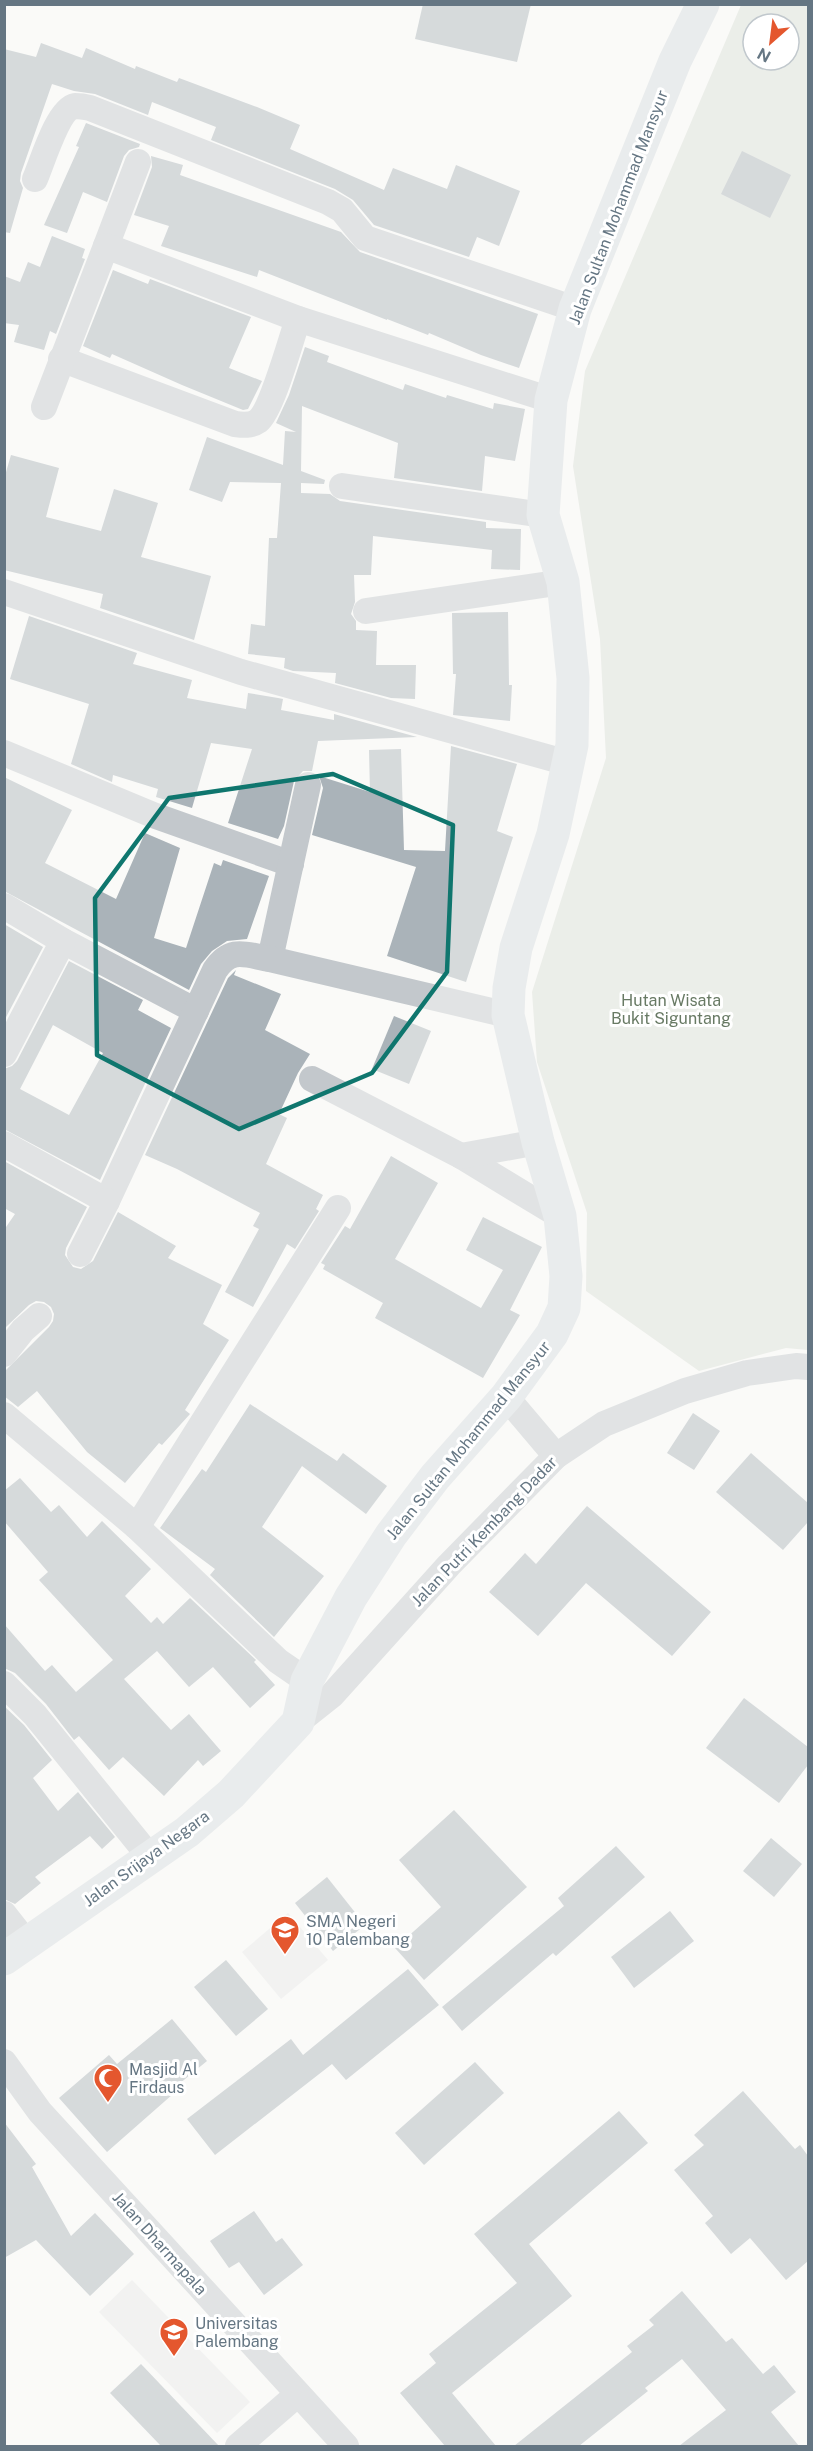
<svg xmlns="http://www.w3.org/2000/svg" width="813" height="2451" font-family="'Public Sans',sans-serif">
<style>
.built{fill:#e8e9e9}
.green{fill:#dadfd7;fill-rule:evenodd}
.building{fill:#aab3b9;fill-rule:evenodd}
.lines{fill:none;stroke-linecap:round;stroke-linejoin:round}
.street{stroke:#c3c8cc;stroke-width:26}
.secondary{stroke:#d6dbdf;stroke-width:33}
.marked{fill:none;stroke:#0f766e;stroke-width:4.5;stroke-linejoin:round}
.labels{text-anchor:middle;stroke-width:6;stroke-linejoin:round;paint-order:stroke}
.street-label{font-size:16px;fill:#657683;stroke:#fff}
.park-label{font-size:16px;fill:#687a64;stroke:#fff}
.poi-label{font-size:16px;fill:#657683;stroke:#fff;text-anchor:start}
</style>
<rect width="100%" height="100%" fill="#fafaf8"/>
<g class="built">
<polygon points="288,1913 328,1960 281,1999 242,1952"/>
<polygon points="132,2280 250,2402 217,2433 99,2312"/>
</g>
<path class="green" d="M741,5H808V1350L786,1348L699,1371L586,1291L587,1213L537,1062L532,992L606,758L600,639L573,466L585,371ZM753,24H789V60H753Z"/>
<g class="building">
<polygon points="423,4 531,4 517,62 415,39"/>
<polygon points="41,43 82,58 86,48 135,69 136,66 177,82 179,78 257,107 300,125 290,149 384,190 393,168 447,189 456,165 520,191 499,246 477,237 469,257 374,225 353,200 335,189 211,140 216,127 152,102 148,115 95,94 74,91 52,84 21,173 20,181 23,188 10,233 4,232 4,49 36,57"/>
<polygon points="86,123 140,144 139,147 129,150 124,156 107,202 83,192 67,233 44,225 79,147 76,146"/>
<polygon points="742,151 791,175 770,218 721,194"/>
<polygon points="151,156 183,165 180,175 341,232 360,252 538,314 519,368 481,355 429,333 428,335 387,319 387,320 259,270 257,277 161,246 169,226 134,215 152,167"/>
<polygon points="52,236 85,249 82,258 85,259 56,334 50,331 44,350 14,342 19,325 4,323 4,276 20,282 28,262 40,267"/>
<polygon points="113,270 148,284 150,279 251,317 229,368 262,381 248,409 243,410 182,385 112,354 110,358 83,346"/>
<polygon points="305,347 329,356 327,362 403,390 405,384 446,398 447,395 493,409 494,403 525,409 515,461 485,456 482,491 394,478 398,443 302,406 301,471 325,480 324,484 301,483 301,493 330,494 340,501 486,522 486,528 521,529 520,570 491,569 492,550 373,536 371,575 354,575 355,602 351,614 356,621 356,630 377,631 376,665 416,665 415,699 391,698 335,683 336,673 293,671 284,668 285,658 248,654 251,624 265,626 269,538 277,538 281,483 230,482 222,502 189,490 207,437 283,465 285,431 296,432 276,423 289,395"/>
<polygon points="11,455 59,468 46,517 101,531 114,489 158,503 141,557 211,576 194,640 100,608 103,594 4,570 4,479"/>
<polygon points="508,612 509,685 512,685 510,721 453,715 456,674 453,674 452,613"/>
<polygon points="29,616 137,653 133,664 192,680 187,698 246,709 248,693 278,698 283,699 281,710 334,720 334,714 417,737 318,741 312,771 303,771 294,781 284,826 278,839 228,823 252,749 211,743 192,808 156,797 158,789 113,775 112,782 71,764 89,704 10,679"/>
<polygon points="451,746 517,764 497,831 513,837 466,982 387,956 416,867 312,835 323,788 319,776 370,792 369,750 401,749 404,850 445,851"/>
<polygon points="4,777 72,810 45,863 116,899 145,833 180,848 154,938 186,948 214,863 221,866 223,860 269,876 247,939 227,941 212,951 201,964 189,990 4,891"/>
<polygon points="4,924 43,947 4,1021"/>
<path d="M69,961L143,1000L138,1010L171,1028L100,1180L4,1129V1069L12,1066L17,1061ZM53,1025L103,1053L69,1115L20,1089Z"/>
<polygon points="236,970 234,975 281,994 265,1030 310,1054 298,1073 279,1114 287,1118 266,1164 323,1195 316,1209 319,1211 295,1249 287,1244 253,1307 225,1292 259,1229 253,1226 260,1213 177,1169 145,1155 228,978"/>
<polygon points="394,1016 431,1031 409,1084 372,1069"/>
<polygon points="391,1156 438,1183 395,1259 481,1308 503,1270 466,1250 483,1217 542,1247 510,1310 520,1315 483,1378 375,1318 383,1303 323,1269 325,1265 321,1263 345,1226 350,1229"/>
<polygon points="4,1161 87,1207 66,1248 65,1255 73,1267 81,1269 93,1261 118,1212 176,1246 168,1258 222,1285 203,1324 229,1340 185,1410 190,1414 162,1445 159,1443 125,1483 87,1452 37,1391 18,1407 4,1396 4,1372 49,1327 53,1321 54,1314 51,1307 44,1302 36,1301 29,1305 6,1327 4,1325 4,1230 15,1214 4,1208"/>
<polygon points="250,1404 337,1461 343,1453 387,1486 366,1514 302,1466 262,1527 324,1576 274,1637 210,1575 215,1569 160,1528 202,1469 206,1472"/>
<polygon points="693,1413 720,1431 694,1470 667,1453"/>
<polygon points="751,1453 808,1503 808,1522 783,1550 716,1492"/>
<polygon points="20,1478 51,1512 59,1505 87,1537 102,1521 151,1569 125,1596 151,1623 157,1617 163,1624 190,1598 256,1660 254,1662 275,1685 250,1708 213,1667 189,1687 157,1651 124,1679 171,1730 189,1714 221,1751 203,1766 198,1760 164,1796 123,1757 109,1770 79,1736 74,1740 46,1704 15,1673 4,1668 4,1624 45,1671 52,1665 76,1692 113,1660 39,1580 48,1572 4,1521 4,1491"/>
<polygon points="587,1506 711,1612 672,1656 586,1583 538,1636 489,1592 525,1553 536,1564"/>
<polygon points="744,1698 808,1747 808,1765 779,1803 706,1748"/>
<polygon points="4,1706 24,1725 52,1760 33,1778 58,1811 78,1792 115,1837 102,1849 90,1836 35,1877 41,1883 15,1904 4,1899"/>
<polygon points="454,1810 527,1887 424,1980 395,1948 441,1907 399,1860"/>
<polygon points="771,1838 802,1864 774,1897 743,1871"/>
<polygon points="616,1846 645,1877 556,1956 553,1953 462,2031 442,2007 564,1906 558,1898"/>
<polygon points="327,1877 365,1925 333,1951 295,1903"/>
<polygon points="670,1911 694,1941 634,1988 611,1957"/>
<polygon points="226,1960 268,2009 236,2036 194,1987"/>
<polygon points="408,1969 439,2005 346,2080 332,2064 215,2155 187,2119 291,2039 303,2055"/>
<polygon points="172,2019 207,2061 179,2084 181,2087 107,2152 59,2098 109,2055 117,2064"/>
<polygon points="475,2062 504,2093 424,2165 395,2133"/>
<polygon points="743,2091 795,2149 800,2145 808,2156 808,2261 786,2280 750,2238 731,2254 705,2223 713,2216 674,2170 704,2145 694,2135"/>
<polygon points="619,2111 648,2143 529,2244 572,2296 452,2393 496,2446 445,2446 400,2393 436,2363 429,2354 517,2283 474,2234"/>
<polygon points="4,2122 36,2164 32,2167 71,2236 95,2213 134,2254 90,2296 36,2240 4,2258"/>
<polygon points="254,2211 276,2242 282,2238 303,2265 264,2295 239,2262 229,2268 210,2241"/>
<polygon points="682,2291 726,2342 732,2338 763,2374 774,2365 796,2392 771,2412 799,2446 679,2446 726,2410 682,2359 645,2388 648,2391 579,2446 514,2446 632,2352 627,2346 654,2325 649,2320"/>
<polygon points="141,2364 219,2446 161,2446 110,2393"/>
</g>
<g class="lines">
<g class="street">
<path d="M35,179C42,163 58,109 75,106C79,106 86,107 90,108L328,202L342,210L365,238L575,309"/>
<polyline points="106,246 138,162"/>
<path d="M61,359L235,424C243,425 251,426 258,421C272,410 291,339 298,319"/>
<polyline points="44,407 106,246 298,319 551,400"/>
<polyline points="342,486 543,515"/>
<polyline points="4,592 241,672 568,763"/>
<polyline points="366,611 563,582"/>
<polyline points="4,753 153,815 291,864"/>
<polyline points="4,906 63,941 196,1011"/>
<polyline points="270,959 308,785"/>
<polyline points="4,1054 63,941"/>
<polyline points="312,1079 461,1156 560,1216"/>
<path d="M4,1144L107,1201L215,970C231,946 246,955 270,959L508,1015"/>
<polyline points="461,1156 538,1142"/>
<polyline points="80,1254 107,1201"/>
<polyline points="4,1354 23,1330 39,1316"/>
<polyline points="506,1397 556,1456"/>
<polyline points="4,1415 137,1527 278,1661 307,1681"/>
<polyline points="137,1527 338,1208"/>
<polyline points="4,1684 35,1715 150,1857"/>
<polyline points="298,1722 332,1695 449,1565 556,1456 604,1424 685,1391 747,1373 796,1366 808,1367"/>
<polyline points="4,1914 26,1942"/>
<polyline points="4,2062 40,2112 346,2446"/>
<polyline points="238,2446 298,2394"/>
</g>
<polyline class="secondary" points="4,1959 187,1832 231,1794 298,1722 307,1681 351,1597 391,1535 435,1477 506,1397 552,1334 564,1308 566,1276 560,1216 538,1142 508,1015 509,988 516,948 553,834 572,745 573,678 563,582 543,515 551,400 575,309 675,61 703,4"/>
</g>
<path d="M0 0H813V2451H0ZM333,774L453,825L447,972L372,1073L239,1129L97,1055L95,898L169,798Z" fill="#fafaf8" fill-opacity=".55" fill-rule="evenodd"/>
<path class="marked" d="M333,774L453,825L447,972L372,1073L239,1129L97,1055L95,898L169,798Z"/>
<defs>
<g id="school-pin" transform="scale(1.5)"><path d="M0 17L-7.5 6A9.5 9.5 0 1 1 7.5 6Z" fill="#e4572e" stroke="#fff"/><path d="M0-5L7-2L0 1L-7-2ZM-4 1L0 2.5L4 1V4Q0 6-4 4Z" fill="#fff"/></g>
<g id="mosque-pin" transform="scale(1.5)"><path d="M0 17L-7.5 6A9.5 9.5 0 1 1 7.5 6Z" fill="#e4572e" stroke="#fff"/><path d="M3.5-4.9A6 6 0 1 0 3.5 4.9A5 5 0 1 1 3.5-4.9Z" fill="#fff"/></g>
<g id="university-pin" transform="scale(1.5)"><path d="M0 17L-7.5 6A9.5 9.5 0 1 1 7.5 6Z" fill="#e4572e" stroke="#fff"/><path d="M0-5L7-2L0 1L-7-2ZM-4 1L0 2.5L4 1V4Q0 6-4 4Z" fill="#fff"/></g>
</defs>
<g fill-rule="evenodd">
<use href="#school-pin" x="285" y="1930"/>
<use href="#mosque-pin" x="108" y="2078"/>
<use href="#university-pin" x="174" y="2332"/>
</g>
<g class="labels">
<g class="street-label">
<text transform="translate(618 207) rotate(-69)" y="6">Jalan Sultan Mohammad Mansyur</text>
<text transform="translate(468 1440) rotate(-51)" y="6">Jalan Sultan Mohammad Mansyur</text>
<text transform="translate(484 1531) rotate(-46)" y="6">Jalan Putri Kembang Dadar</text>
<text transform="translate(146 1858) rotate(-36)" y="6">Jalan Srijaya Negara</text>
<text transform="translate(160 2243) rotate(48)" y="6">Jalan Dharmapala</text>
</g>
<g class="park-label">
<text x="671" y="1006">Hutan Wisata<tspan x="671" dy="18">Bukit Siguntang</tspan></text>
</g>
<g class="poi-label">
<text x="306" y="1927">SMA Negeri<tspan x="306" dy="18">10 Palembang</tspan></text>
<text x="129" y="2075">Masjid Al<tspan x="129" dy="18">Firdaus</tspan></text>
<text x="195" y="2329">Universitas<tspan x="195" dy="18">Palembang</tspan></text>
</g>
</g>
<rect width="813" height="2451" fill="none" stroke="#657683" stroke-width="12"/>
<g transform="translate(771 42) rotate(208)"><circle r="28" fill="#ffffff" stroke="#c1c8cd" stroke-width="1.5"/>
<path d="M0-4.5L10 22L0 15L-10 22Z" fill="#e4572e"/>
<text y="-9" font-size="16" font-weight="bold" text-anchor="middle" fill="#657683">N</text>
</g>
</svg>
